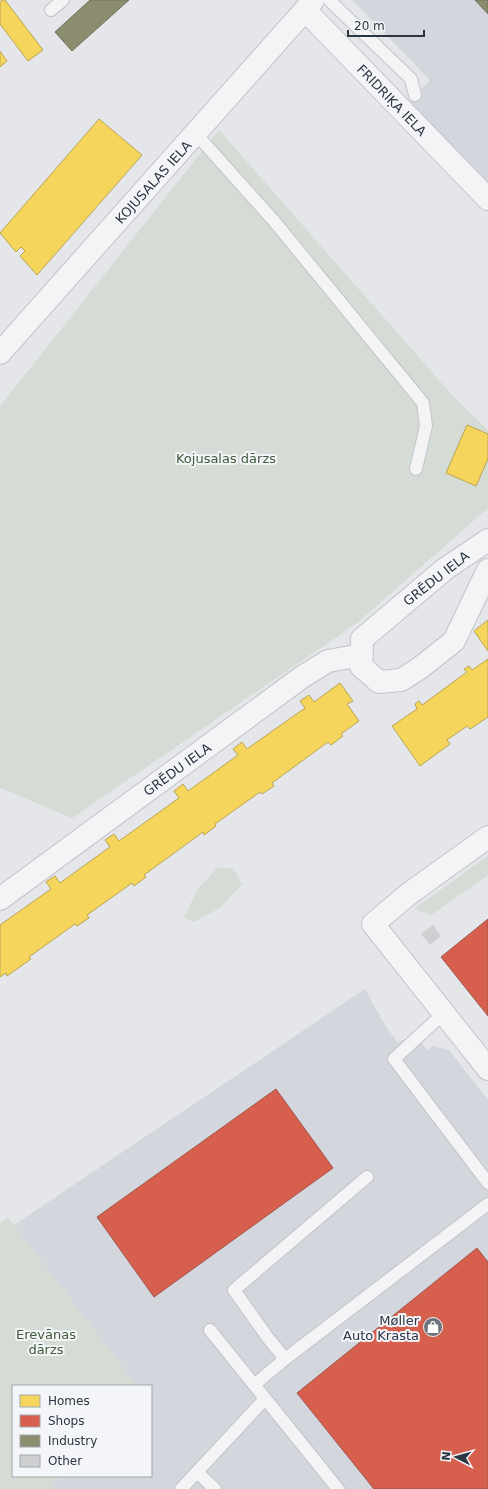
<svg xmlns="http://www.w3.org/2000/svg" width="488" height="1489" font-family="'DejaVu Sans',sans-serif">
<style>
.built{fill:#d3d6dc}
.green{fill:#d5dcd5}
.homes{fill:#f6d55c;stroke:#b9a554}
.shops{fill:#d6604d;stroke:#a3534a}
.industry{fill:#8c8c6e;stroke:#6f7261}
.building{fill:#cdcfd1}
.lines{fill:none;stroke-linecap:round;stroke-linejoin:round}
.lane-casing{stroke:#c2c4c7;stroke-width:14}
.street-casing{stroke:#c2c4c7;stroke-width:24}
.lane{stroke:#f4f4f6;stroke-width:12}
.street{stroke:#f4f4f6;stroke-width:22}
.labels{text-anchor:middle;stroke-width:4;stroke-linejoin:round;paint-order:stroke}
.street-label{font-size:13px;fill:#2c3542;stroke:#f3f5f8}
.park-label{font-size:13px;fill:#425c3b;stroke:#f3f5f8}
.poi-label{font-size:13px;fill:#2c3542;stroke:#f3f5f8;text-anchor:end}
</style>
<rect width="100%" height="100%" fill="#e4e6e9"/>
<g class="built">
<polygon points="352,0 488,0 488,181 473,168 408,104 430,80"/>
<polygon points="365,989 385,1025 398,1043 412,1035 428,1050 432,1046 449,1050 488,1100 488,1489 50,1489 61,1476 151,1476 151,1386 137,1386 14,1225"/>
</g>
<g class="green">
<polygon points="219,130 452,395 488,430 488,508 357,623 72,818 0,788 0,406"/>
<polygon points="488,856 488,875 431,915 414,909"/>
<polygon points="218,867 234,869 242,884 220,908 194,922 184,918 197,890"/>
<polygon points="8,1217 137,1386 13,1386 13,1476 61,1476 50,1489 0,1489 0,1224"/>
</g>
<g class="homes">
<polygon points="2,0 5,0 43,50 28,61 0,24 0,2"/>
<polygon points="0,51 7,61 0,67"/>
<polygon points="99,119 142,155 37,275 20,256 25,251 21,247 16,252 0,233"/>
<polygon points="467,425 488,434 488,459 476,486 446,473"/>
<polygon points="488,620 488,651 474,631"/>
<polygon points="488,659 488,717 470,729 467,726 447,740 450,744 420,766 392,726 417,709 415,704 419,701 422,705 467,672 464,669 469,666 472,670"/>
<polygon points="340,683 353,701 347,704 359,721 341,734 343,736 331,745 328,742 272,783 274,786 262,794 260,792 215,824 216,826 204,835 203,832 144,875 146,877 134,886 132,883 87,915 89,918 77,926 75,924 29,957 31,959 7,976 6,973 0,977 0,925 51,889 46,882 55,876 60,883 110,847 105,840 114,834 119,841 179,798 174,791 183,784 188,791 238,755 233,749 242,742 247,749 305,708 300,701 309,695 314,702"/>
</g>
<g class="shops">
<polygon points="488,919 488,1016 441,957"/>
<polygon points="276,1089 333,1168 154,1297 97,1217"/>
<polygon points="477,1248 488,1262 488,1489 374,1489 297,1393"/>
</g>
<g class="industry">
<polygon points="90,0 129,0 72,51 55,32"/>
<polygon points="475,0 488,0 488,14"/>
</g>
<polygon class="building" points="433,925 441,936 430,945 421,934"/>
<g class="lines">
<g class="lane-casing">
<g id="lane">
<polyline points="329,0 411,79 415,95"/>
<polyline points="51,10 63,0"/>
<polyline points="196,134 274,221 423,403 426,426 416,469"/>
<polyline points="444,1013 394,1059 488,1183"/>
<polyline points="210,1330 338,1489"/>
<polyline points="285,1359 268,1338 234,1290 367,1177"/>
<polyline points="254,1385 285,1359 488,1204"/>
<polyline points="197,1472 215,1489"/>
<polyline points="181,1489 265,1399"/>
</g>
</g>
<g class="street-casing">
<g id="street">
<polyline points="313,0 305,10 488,199"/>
<polyline points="0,353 305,10"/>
<polyline points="488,540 445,569 362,639 361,666 379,682 401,680 420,668 454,641 488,570"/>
<polyline points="488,837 410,893 373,924 488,1069"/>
<polyline points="0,899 302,677 328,661 362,655"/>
</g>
</g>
<use href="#lane" class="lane"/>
<use href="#street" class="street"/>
</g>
<defs>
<g id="shop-disc" transform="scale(1)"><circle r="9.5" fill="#6c737c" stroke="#f3f5f8"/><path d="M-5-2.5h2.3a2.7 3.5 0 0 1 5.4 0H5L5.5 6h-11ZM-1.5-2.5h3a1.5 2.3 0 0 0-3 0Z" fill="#fff"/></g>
</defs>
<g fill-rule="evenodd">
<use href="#shop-disc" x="433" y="1327"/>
</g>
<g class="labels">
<g class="street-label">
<text transform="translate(392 100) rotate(46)" y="5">FRIDRIĶA IELA</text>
<text transform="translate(153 182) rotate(-48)" y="5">KOJUSALAS IELA</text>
<text transform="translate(436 578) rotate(-38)" y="5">GRĒDU IELA</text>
<text transform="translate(177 769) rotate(-36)" y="5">GRĒDU IELA</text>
</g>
<g class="park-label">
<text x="226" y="463">Kojusalas dārzs</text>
<text x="46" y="1339">Erevānas<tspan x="46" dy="15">dārzs</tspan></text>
</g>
<g class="poi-label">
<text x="419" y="1325">Møller<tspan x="419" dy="15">Auto Krasta</tspan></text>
</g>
</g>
<rect x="12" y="1385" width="140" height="92" fill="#f3f5f8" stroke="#a3a8af"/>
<rect x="20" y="1395" width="20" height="12" fill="#f6d55c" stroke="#a3a8af"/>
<text x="48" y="1405" font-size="12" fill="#2c3542">Homes</text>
<rect x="20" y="1415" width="20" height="12" fill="#d6604d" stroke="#a3a8af"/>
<text x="48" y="1425" font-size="12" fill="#2c3542">Shops</text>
<rect x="20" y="1435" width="20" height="12" fill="#8c8c6e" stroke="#a3a8af"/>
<text x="48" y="1445" font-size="12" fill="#2c3542">Industry</text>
<rect x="20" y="1455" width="20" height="12" fill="#cdcfd1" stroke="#a3a8af"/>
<text x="48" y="1465" font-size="12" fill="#2c3542">Other</text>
<g transform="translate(456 1457) rotate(276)" stroke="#f3f5f8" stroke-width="3" paint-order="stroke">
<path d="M0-3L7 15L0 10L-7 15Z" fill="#2c3542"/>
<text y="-6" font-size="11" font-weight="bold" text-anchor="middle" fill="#2c3542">N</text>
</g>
<path d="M348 30v6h76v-6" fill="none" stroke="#2c3542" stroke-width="2"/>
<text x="354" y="30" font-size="12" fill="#2c3542" stroke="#f3f5f8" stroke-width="3" paint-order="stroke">20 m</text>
</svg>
